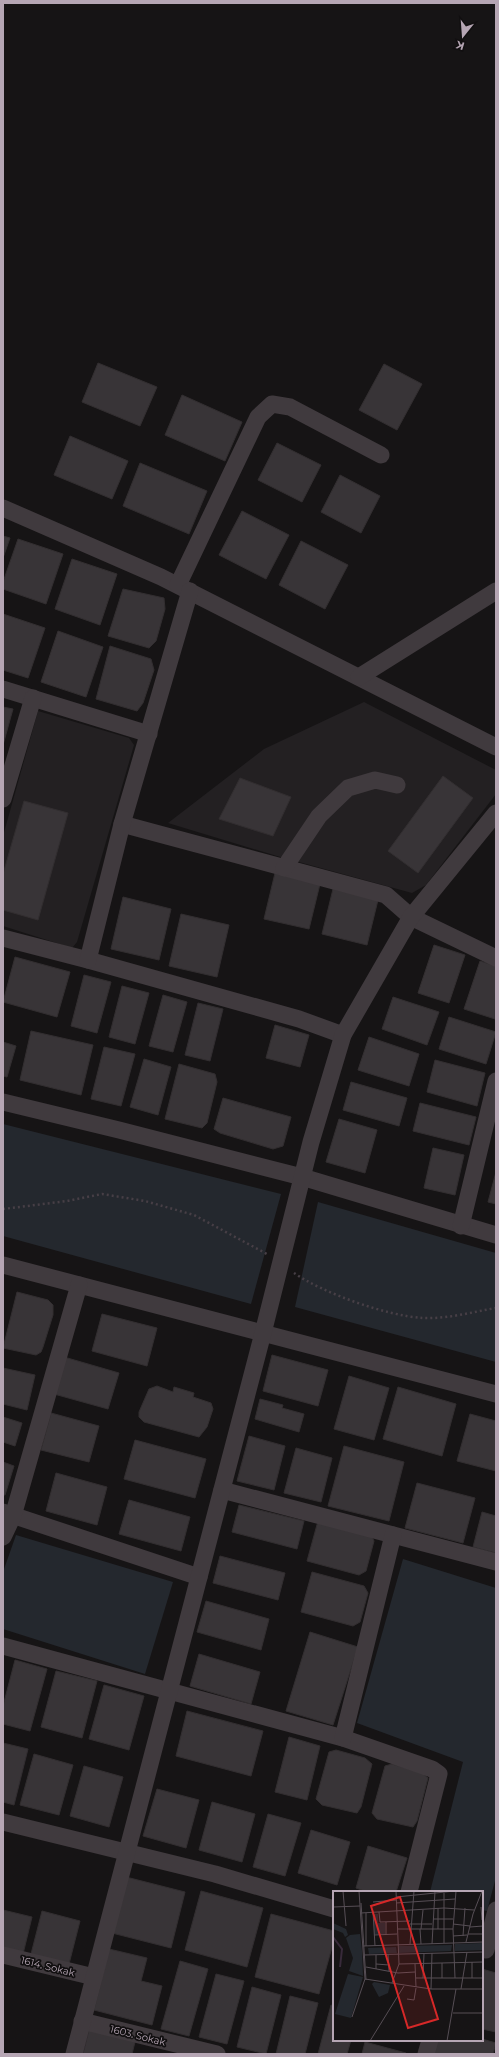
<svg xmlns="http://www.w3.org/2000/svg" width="499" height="2057" font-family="Montserrat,sans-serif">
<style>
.built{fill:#232022}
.green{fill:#24282e}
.building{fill:#383437;stroke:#322e30}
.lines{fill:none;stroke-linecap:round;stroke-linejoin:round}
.path{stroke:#473f46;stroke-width:2.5;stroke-dasharray:2 3;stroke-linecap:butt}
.minor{stroke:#403a3e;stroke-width:17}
.labels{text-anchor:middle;stroke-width:3.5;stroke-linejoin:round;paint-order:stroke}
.street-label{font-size:10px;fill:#b6a6b4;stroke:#110f10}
.inset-river{fill:none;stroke:#382a3a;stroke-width:2}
.inset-road{fill:none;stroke:#564e55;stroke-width:1}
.view{fill:#d62828;fill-opacity:0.15;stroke:#d62828;stroke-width:2}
.inset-edge{fill:none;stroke:#b6a6b4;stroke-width:2}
</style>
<rect width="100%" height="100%" fill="#161415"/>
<g class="built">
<polygon points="364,702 496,770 496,794 426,885 412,893 277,856 168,823 264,749"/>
<polygon points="38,711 129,738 134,745 77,942 72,948 3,926 3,836"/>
</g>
<g class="green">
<polygon points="3,1124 281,1194 251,1304 3,1236"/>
<polygon points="318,1202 496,1253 496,1362 295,1307"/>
<polygon points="16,1535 173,1582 145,1674 3,1629 3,1572"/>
<polygon points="403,1559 496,1588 496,1877 487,1911 482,1910 482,1892 430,1892 463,1762 357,1723"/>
</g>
<g class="building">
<polygon points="98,363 157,387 140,426 82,402"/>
<polygon points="384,364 422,384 397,430 359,410"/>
<polygon points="182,395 242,422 225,461 165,435"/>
<polygon points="70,436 128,461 112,499 54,475"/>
<polygon points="277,443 321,465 302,502 258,480"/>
<polygon points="140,463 207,491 189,534 123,506"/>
<polygon points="340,475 380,496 361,533 321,512"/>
<polygon points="242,511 289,535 266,579 219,555"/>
<polygon points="3,536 10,538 3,558"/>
<polygon points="18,539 63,554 46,604 3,589 3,582"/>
<polygon points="301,541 348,565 325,609 279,585"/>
<polygon points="72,559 117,574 100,625 55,609"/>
<polygon points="123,589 164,598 165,609 156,641 149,648 108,636"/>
<polygon points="3,614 45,628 28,678 3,670"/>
<polygon points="58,631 103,647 86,697 41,682"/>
<polygon points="110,646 151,659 154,670 143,703 137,711 96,699"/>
<polygon points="3,707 13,709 3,745"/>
<polygon points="443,776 473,798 418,873 388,851"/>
<polygon points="240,778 291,797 273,836 219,819"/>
<polygon points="24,801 68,813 38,920 3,910 3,874"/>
<polygon points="275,873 320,884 309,929 264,919"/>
<polygon points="333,889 378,900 367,945 322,934"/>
<polygon points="123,897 171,909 159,960 111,949"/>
<polygon points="181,914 229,925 217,977 169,966"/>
<polygon points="434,945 465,955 449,1003 418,993"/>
<polygon points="15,957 70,972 57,1017 3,1002"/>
<polygon points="480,961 496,966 495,1019 464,1009"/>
<polygon points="84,975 111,982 97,1033 71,1026"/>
<polygon points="122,986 149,993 135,1044 109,1037"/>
<polygon points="163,995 187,1002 173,1052 149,1046"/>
<polygon points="393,997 439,1012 427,1045 382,1029"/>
<polygon points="198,1003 223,1009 210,1061 185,1055"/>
<polygon points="449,1017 496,1032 486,1064 439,1049"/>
<polygon points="275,1025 309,1035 300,1067 266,1058"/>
<polygon points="31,1031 93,1045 81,1095 20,1080"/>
<polygon points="369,1037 419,1054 409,1086 358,1070"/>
<polygon points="3,1042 16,1046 7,1077 3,1076"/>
<polygon points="104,1047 135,1054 121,1106 91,1099"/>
<polygon points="144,1059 171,1067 158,1115 130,1107"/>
<polygon points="435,1060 485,1073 477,1106 427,1092"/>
<polygon points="179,1064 215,1074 217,1082 207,1123 202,1128 165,1119"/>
<polygon points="351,1082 407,1098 399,1126 343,1110"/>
<polygon points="223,1098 291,1117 283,1146 273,1149 220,1133 214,1129"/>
<polygon points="420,1103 476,1117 469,1145 413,1131"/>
<polygon points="339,1119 377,1130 365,1173 326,1162"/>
<polygon points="433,1148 464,1155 455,1195 424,1188"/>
<polygon points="496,1172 496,1204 488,1202"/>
<polygon points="17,1292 48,1300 53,1305 53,1315 43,1347 41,1352 36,1355 3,1348"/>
<polygon points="102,1314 157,1328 147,1366 92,1351"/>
<polygon points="272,1355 328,1370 318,1406 263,1391"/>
<polygon points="64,1357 119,1373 108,1409 54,1394"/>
<polygon points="3,1368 35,1375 27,1410 3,1404"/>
<polygon points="349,1376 389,1388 374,1440 334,1429"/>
<polygon points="157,1386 173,1392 174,1387 194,1393 193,1397 211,1403 213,1409 207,1427 199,1437 144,1422 139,1417 139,1412 149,1389"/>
<polygon points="398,1387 456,1404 442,1456 383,1439"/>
<polygon points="260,1399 283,1405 282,1408 304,1414 299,1432 255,1419"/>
<polygon points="51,1413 99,1426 89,1462 41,1450"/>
<polygon points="470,1414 496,1421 496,1471 457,1461"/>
<polygon points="3,1417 22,1423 15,1446 3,1442"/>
<polygon points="249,1436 285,1446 274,1490 237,1481"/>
<polygon points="135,1440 206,1459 195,1498 124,1479"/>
<polygon points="344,1446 404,1462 389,1521 328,1506"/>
<polygon points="296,1448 332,1458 321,1502 284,1493"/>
<polygon points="3,1462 14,1466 5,1495 3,1495"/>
<polygon points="56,1473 107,1487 97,1525 46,1511"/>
<polygon points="417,1483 475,1498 463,1543 405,1528"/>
<polygon points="129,1500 190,1517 181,1551 119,1534"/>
<polygon points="239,1505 304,1521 297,1549 232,1532"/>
<polygon points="482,1512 496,1516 496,1553 473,1547"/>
<polygon points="318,1521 371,1535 374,1541 366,1571 359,1575 307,1561"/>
<polygon points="220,1556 285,1573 278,1600 213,1583"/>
<polygon points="312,1572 364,1586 368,1593 360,1622 353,1626 301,1612"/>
<polygon points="206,1601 269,1619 261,1650 197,1632"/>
<polygon points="310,1632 358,1647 333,1725 286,1711"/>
<polygon points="199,1654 260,1672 251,1704 190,1686"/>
<polygon points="15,1660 47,1669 30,1731 3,1724 3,1706"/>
<polygon points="56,1671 97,1681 82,1738 41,1727"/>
<polygon points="104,1685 144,1696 129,1750 89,1739"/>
<polygon points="187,1711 263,1731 251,1776 176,1756"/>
<polygon points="289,1737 320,1746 307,1800 275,1792"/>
<polygon points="3,1743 28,1749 14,1805 3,1802"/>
<polygon points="336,1750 365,1758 372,1764 361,1807 357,1813 322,1805 316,1799 329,1752"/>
<polygon points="34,1754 73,1765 59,1815 20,1805"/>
<polygon points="392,1764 421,1772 428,1778 417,1821 413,1827 377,1819 372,1813 385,1766"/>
<polygon points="84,1766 123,1777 109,1827 70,1816"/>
<polygon points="157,1789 199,1800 186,1848 143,1836"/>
<polygon points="212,1802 255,1814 242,1862 199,1850"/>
<polygon points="268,1814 301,1823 285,1876 253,1867"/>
<polygon points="311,1830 350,1842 337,1885 298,1873"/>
<polygon points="368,1846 407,1858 396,1892 367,1892 356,1888"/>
<polygon points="126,1877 185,1892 171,1948 112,1933"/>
<polygon points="201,1891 263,1908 247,1967 185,1950"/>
<polygon points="3,1910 32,1917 23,1954 3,1949"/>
<polygon points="42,1911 80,1921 69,1964 31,1954"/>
<polygon points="271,1914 334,1931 334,1940 319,1994 255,1977"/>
<polygon points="109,1949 147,1958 141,1981 162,1986 152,2025 94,2010"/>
<polygon points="180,1961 208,1969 189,2036 161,2029"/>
<polygon points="482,1969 496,1973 496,2032 482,2029"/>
<polygon points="216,1974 244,1981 227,2044 199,2037"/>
<polygon points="252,1987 281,1995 266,2054 237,2047"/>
<polygon points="290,1996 318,2003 305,2054 276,2054"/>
<polygon points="331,2005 334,2006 334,2040 351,2040 347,2054 318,2054"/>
<polygon points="89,2030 135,2042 132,2054 83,2054"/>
<polygon points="482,2039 496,2043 493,2054 432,2054 435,2040"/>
<polygon points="365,2042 406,2053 406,2054 362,2054"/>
</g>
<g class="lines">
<g class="path">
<polyline points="3,1209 67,1201 102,1194 145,1201 194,1215 267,1254"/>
<path d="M294,1273C323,1293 387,1316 423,1318C448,1319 472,1312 496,1308"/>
</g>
<g class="minor">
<polyline points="3,508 161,577 496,747"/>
<polyline points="178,585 258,417 272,404 290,407 381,455"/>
<polyline points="359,677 496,591"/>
<polyline points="3,689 149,734"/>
<polyline points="3,799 33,698"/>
<polyline points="122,824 386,895 411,917 496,958"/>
<polyline points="284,868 319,816 348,788 375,780 397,785"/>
<polyline points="3,938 88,960 299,1019 343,1035"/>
<polyline points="88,960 122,824 190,591"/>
<polyline points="3,1102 119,1130 302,1177 496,1235"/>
<polyline points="461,1226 496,1081"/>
<polyline points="3,1265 496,1394"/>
<polyline points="222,1490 496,1562"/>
<polyline points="3,1512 199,1577"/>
<polyline points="3,1537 13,1516 79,1285"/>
<polyline points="3,1646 343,1738 432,1769 439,1774 409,1892"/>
<polyline points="343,1738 393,1535"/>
<polyline points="3,1822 215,1874 334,1909"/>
<polyline points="486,1950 496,1910"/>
<polyline points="3,1955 94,1977"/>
<polyline points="82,2021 217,2054"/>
<polyline points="74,2054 263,1333 311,1142 343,1035 411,917 496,813"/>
<polyline points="426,2054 430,2040"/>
</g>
</g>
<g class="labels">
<g class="street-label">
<text transform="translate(48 1966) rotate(14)" y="4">1614. Sokak</text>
<text transform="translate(138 2035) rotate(14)" y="4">1603. Sokak</text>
</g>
</g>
<g transform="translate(333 1891)">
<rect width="150" height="150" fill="#161415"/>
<path d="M41,23H45V32H52V43H41ZM0,32L13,38L15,44L12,46L10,42L0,38ZM27,43L29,60L30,85L16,80L20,67L13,47L17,44ZM150,52V59L122,60V53ZM119,54L118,60L66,62V55ZM63,56L64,62L36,63L35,57ZM15,83L30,86L18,127L2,123ZM41,91L57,94L55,102L46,106L39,93Z" fill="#24282e"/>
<path class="inset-river" d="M0,46L9,58L7,76"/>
<path class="inset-road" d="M10,0L13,35M63,6L122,0M40,11L63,9M28,12L33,89M63,12L122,8M0,16L27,15M148,16L149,29M105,17V38M40,21L42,55M46,21L47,31L77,30M28,22L111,17L141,19M33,22V55M100,28H120M53,31V44M77,33H99M120,33L137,35M137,36L150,35M64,38H120M87,38L88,53M88,38L90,19M135,43H150M41,44L64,43M120,45L134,44M130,45L132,17M133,51L140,23L149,0M111,52V2M77,53L81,0M99,53L102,0M30,55L150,51M31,64L150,61M43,64V78M55,64L56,80M139,71V87M43,73L56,74M66,73L150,71M82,73L83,96M33,76L65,82L82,81M83,87H150M90,87L91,62M109,87V72M122,87L120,38L123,0M32,88L98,98H150M59,92L66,73L63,0M98,98L99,62M128,98L134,61M74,108L81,109L83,97M120,122H150M19,126L32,88L26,0M37,150L71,95M114,150L123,98"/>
<path class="view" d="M67,6L105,128L75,137L38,15Z"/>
<rect width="150" height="150" class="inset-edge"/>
</g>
<rect width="499" height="2057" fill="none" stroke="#b6a6b4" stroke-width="8"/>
<g transform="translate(463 36) rotate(197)" stroke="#110f10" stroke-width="3" paint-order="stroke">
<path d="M0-3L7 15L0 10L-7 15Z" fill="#b6a6b4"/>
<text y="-6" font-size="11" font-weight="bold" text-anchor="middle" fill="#b6a6b4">K</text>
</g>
</svg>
